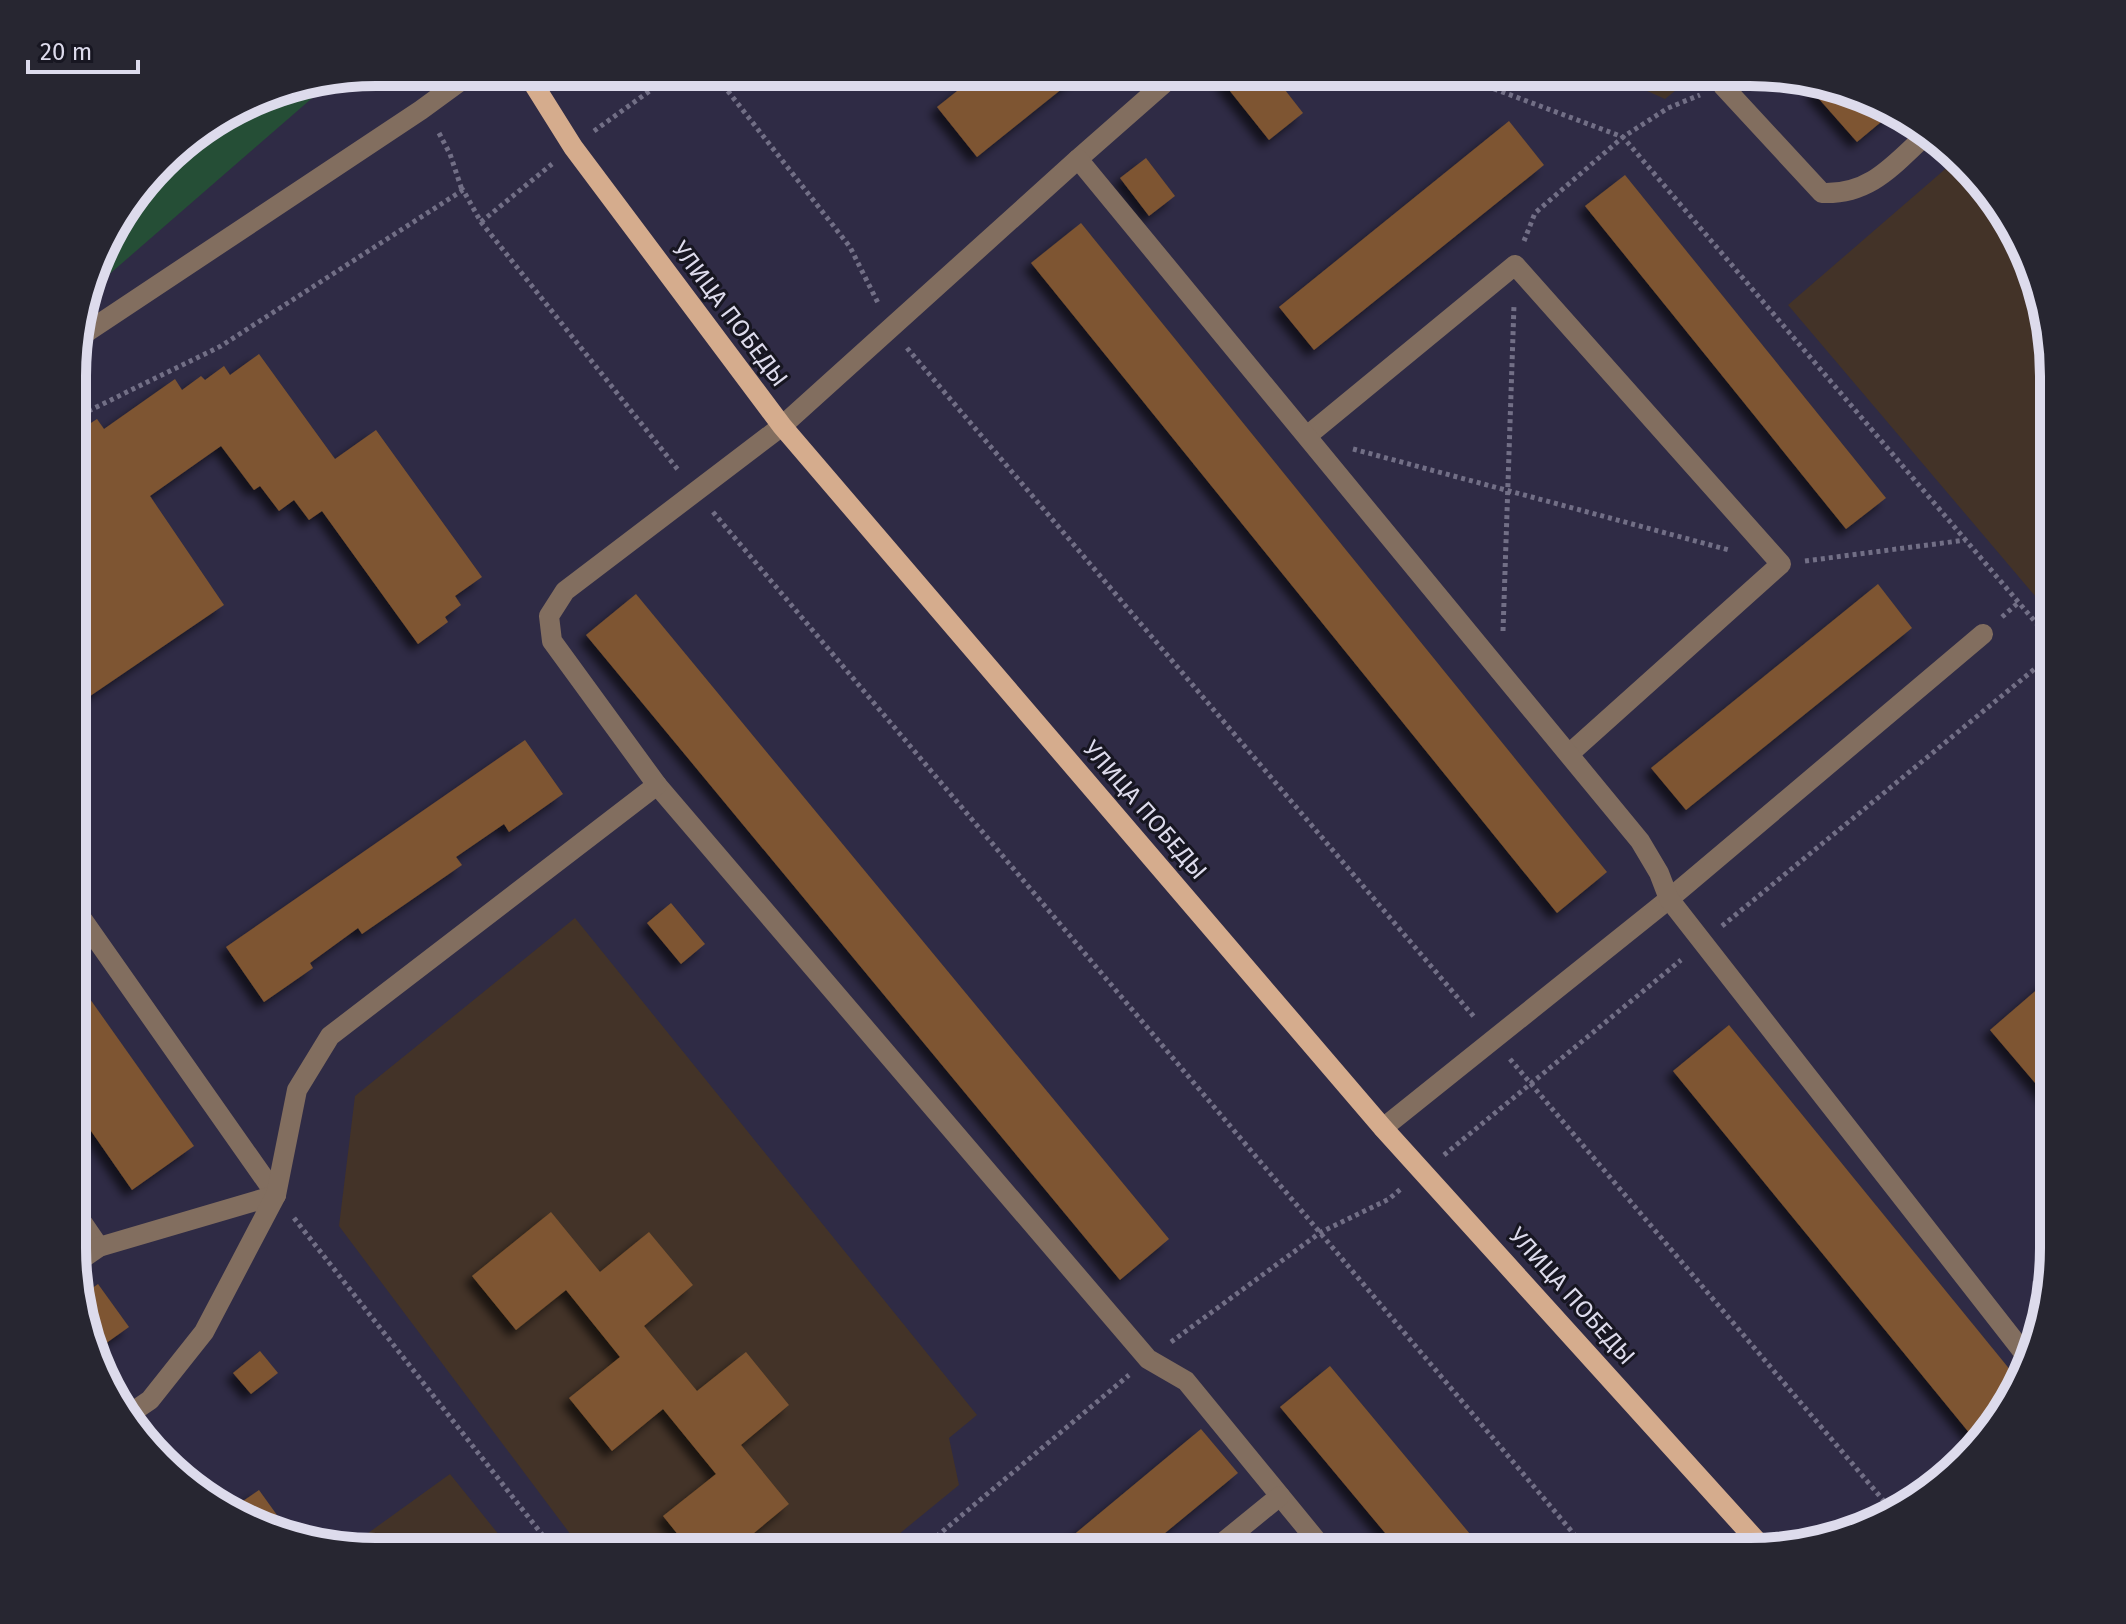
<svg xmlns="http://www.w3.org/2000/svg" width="2126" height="1624" font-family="'Fira Sans',sans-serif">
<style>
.education{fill:#433328}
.green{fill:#254e36}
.building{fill:#7e5530;filter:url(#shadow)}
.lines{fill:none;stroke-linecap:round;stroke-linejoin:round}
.path{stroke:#726f86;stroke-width:5;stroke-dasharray:4 4;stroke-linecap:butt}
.minor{stroke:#826e5f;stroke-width:20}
.major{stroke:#d5ac8d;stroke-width:20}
.labels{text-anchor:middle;stroke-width:6;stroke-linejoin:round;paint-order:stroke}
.street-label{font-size:24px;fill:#dddbec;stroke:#171621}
.rim{fill:none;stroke:#dddbec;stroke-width:10}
</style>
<defs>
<filter id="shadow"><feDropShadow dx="-7" dy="7" stdDeviation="4" flood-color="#0009"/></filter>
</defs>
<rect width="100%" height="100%" fill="#2f2b45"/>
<g class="education">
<polygon points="1607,73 1697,73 1665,99"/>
<polygon points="1958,158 2023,242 2054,376 2054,604 2047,610 1788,305"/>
<polygon points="575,918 977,1415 949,1438 959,1485 877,1552 583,1551 339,1226 355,1096"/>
<polygon points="450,1474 512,1551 357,1551 346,1549"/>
</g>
<polygon class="green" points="329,80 318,93 90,291 113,225 176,147 278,88"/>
<g class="building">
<polygon points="981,72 1083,72 977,157 937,107"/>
<polygon points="1234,72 1271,72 1303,113 1269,140 1222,81"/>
<polygon points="1820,84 1866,95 1893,112 1857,142 1812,91"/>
<polygon points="1509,121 1544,165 1314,350 1279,307"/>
<polygon points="1146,158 1175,196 1149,216 1120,178"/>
<polygon points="1625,175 1886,498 1846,529 1585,206"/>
<polygon points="1081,223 1607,872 1557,913 1031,263"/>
<polygon points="259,354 335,459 376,430 482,577 455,596 461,605 445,617 448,622 418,644 322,511 309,520 294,500 279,511 260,486 254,490 221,446 150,496 224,605 74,707 74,434 97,419 104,429 175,379 182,390 201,376 205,380 224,366 230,375"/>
<polygon points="1878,584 1912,628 1686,810 1651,768"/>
<polygon points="636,594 1169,1239 1120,1280 586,635"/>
<polygon points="525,740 563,794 509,832 504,824 456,857 462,865 362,934 358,928 310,963 313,968 264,1002 226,947"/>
<polygon points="671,903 705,944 681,964 647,923"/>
<polygon points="73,975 194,1146 132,1190 73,1105"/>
<polygon points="2048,980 2054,987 2053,1104 1990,1030"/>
<polygon points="1729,1025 2020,1382 1980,1446 1673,1071"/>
<polygon points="551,1212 600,1272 649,1232 693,1285 644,1326 697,1391 746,1352 789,1405 741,1445 789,1504 731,1552 692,1552 663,1516 716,1474 663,1409 612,1451 569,1398 620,1357 566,1290 516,1330 472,1276"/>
<polygon points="98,1284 129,1327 95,1351 80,1297"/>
<polygon points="260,1351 278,1373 251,1394 233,1373"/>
<polygon points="1330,1366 1485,1552 1401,1552 1280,1407"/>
<polygon points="1201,1429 1238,1473 1142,1552 1053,1552"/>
<polygon points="259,1490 292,1536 260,1529 230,1510"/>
</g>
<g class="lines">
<g class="path">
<polyline points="405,72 413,85"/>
<polyline points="713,72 850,247 878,303"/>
<polyline points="1449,72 1623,137 2054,644"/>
<polyline points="594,131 676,72"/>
<polyline points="439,133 450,154 462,190"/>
<polyline points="481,222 552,164"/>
<polyline points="1524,241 1535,213 1623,137 1668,108 1700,95"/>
<polyline points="907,348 1475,1018"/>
<polyline points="74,418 221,346 463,190 481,222 679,471"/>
<polyline points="1353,449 1729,550"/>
<polyline points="713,512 1589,1552"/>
<polyline points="1805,561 1966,540"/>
<polyline points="2002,617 2019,602"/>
<polyline points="1503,631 1514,305"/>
<polyline points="1722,926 2054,653"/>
<polyline points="1510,1059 1894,1513"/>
<polyline points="1444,1155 1681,960"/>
<polyline points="294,1218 555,1551"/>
<polyline points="1171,1342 1321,1232 1389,1199 1402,1188"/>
<polyline points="918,1552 1129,1375"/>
<polyline points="1271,1552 1273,1537"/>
</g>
<g class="minor">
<path d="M1739,73L1723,86L1822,193C1871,195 1894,164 1928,133"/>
<polyline points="1078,159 1177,72"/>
<polyline points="75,340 421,110 473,72"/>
<polyline points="1307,436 1515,265 1781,564 1569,754"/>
<polyline points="657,785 1148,1359 1186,1381 1326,1552"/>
<polyline points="73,906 276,1195"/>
<polyline points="1383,1128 1669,899 1983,634"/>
<polyline points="73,1209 99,1247"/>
<polyline points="73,1265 99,1247 276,1195"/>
<polyline points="128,1415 150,1400 204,1332 276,1195 297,1090 330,1036 657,785 552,641 549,616 565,591 782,426 1078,159 1640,841 1659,873 1669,899 2031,1362"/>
<polyline points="1211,1552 1280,1496"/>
</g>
<polyline class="major" points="526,72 573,147 782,426 1383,1128 1764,1549"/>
</g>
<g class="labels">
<g class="street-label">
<text transform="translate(730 314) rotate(53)" y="8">УЛИЦА ПОБЕДЫ</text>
<text transform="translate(1145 810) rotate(49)" y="8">УЛИЦА ПОБЕДЫ</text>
<text transform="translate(1572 1296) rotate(48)" y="8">УЛИЦА ПОБЕДЫ</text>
</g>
</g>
<path d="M0 0H2126V1624H0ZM376 86H1750A290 290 0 0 1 2040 376V1248A290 290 0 0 1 1750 1538H376A290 290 0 0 1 86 1248V376A290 290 0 0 1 376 86Z" fill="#272631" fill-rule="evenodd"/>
<path class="rim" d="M376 86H1750A290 290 0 0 1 2040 376V1248A290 290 0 0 1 1750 1538H376A290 290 0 0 1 86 1248V376A290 290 0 0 1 376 86Z"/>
<path d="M28 60v12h110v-12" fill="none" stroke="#dddbec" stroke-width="4"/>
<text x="40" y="60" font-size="24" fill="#dddbec" stroke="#171621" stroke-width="6" paint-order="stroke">20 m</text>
</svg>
